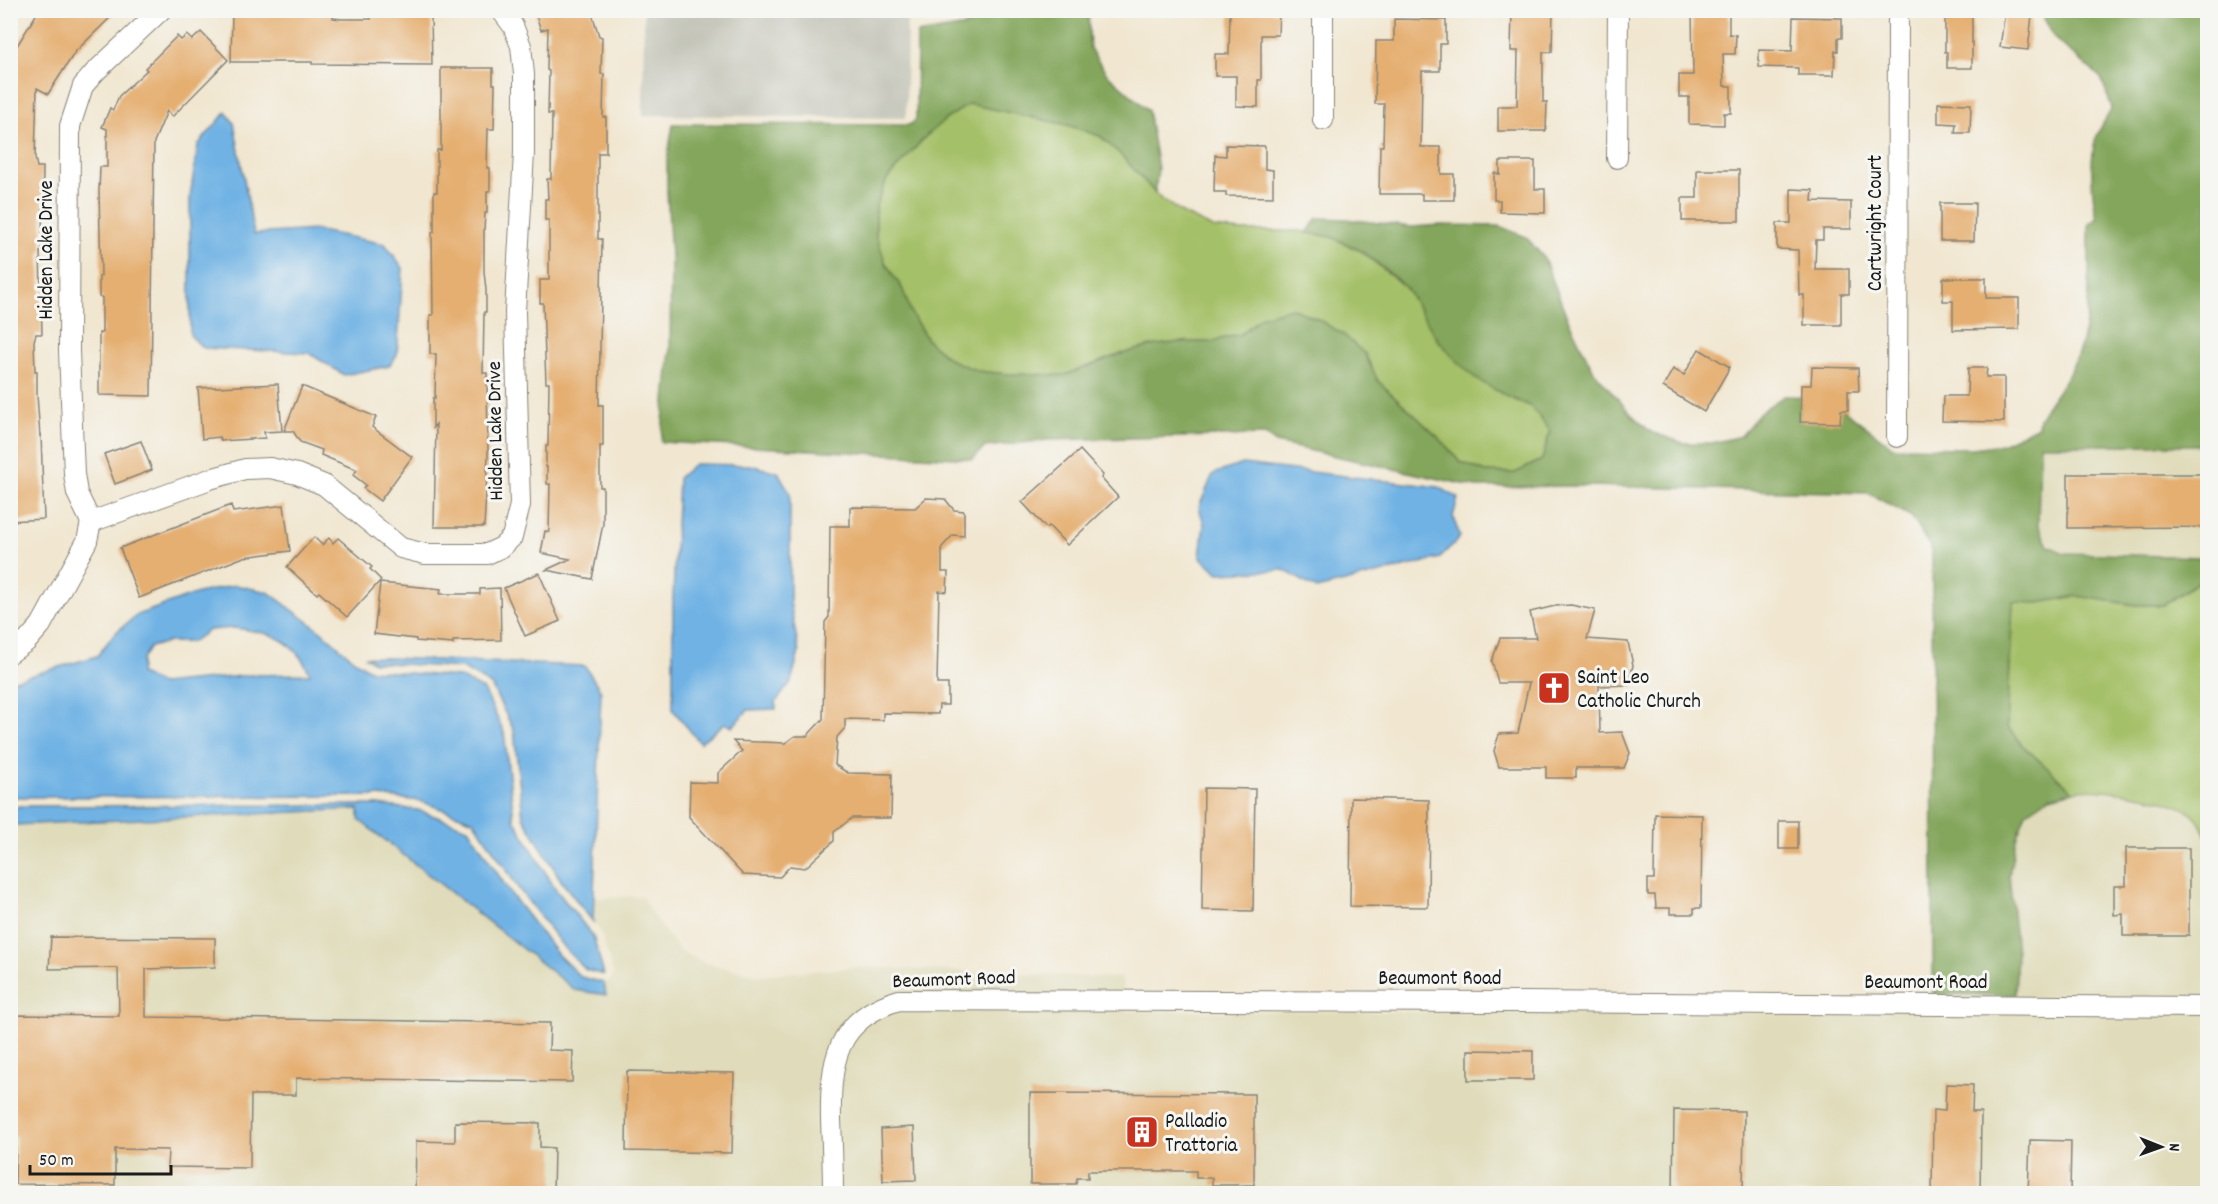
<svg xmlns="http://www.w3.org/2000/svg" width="2218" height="1204" font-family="Dekko,sans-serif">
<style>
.built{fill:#e0dcbb}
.industrial{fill:#c4c5b9}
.green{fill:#a4c067;stroke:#606e42;stroke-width:1.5}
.forest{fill:#83a65c;stroke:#50613c;stroke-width:1.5}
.water{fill:#6fb2e4;stroke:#466780;stroke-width:1.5;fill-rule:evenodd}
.building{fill:#e5af71}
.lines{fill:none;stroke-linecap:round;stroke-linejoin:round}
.street-casing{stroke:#868276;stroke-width:22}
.street{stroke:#fff;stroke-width:20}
.labels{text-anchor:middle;stroke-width:6;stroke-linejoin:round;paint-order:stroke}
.street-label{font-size:21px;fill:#1c1c1c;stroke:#f6f6f2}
.poi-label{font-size:21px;fill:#1c1c1c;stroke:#f6f6f2;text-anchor:start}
</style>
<rect width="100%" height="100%" fill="#f6f6f2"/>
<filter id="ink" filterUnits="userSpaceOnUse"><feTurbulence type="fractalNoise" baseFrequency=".0167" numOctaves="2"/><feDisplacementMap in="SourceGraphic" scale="12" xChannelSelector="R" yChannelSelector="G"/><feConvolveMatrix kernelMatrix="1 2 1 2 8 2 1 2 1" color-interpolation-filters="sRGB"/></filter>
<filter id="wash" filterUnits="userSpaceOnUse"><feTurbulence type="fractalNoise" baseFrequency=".008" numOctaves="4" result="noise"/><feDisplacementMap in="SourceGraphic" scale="24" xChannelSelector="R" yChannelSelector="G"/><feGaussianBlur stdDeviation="1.35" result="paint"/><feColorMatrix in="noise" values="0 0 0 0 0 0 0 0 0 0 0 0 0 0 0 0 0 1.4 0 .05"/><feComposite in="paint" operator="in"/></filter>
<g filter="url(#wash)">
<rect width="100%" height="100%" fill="#f1e7d1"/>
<g class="built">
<polygon points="2040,445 2196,445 2207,449 2207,571 2199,557 2064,553 2048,546 2038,524"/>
<polygon points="2080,790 2109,790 2167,804 2194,815 2207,838 2207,1193 11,1194 10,827 12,825 359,809 575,990 606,994 604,983 611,980 613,973 601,933 593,922 594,898 642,896 649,910 680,951 706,963 758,975 862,967 1122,978 1127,1011 1870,1013 1872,994 2015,995 2017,952 2009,875 2016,839 2026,813 2050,797"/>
</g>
<polygon class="industrial" points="644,11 907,11 906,118 643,115"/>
<g class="green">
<polygon points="969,104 1068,125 1100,136 1121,155 1160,198 1184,214 1213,228 1242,231 1300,231 1332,237 1361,251 1406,288 1422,312 1506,396 1532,407 1550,431 1542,460 1515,473 1486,472 1460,462 1441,440 1378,381 1365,354 1262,316 1241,334 1209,342 1180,342 1151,346 1121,354 1065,375 1007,374 978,371 951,360 928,341 912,315 902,288 886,264 876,235 876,205 887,179 925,137 946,119"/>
<path d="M2207,576V838C2204,832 2199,819 2193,814C2173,799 2097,785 2073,791L2021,744L2007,726L2013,601L2038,603L2077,596L2136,605H2163Z"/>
</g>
<path class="forest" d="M1088,10L1090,49L1106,73L1148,110L1158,169L1155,193L1121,155L1100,136L1068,125L969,104L946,119L925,137L887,179L876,205V235L886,264L902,288L912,315L928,341L951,360L978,371L1007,374L1065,375L1121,354L1151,346L1180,342H1209L1241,334L1262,316L1292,308L1318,319L1344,335L1365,354L1378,381L1441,440L1460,462L1486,472L1515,473L1542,460L1550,431L1532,407L1506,396L1476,379L1456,360L1437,339L1406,288L1385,269L1361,251L1332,237L1307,233L1317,218L1346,219L1412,227L1441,225L1499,226L1526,237L1544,258L1567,317L1593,370L1630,413L1651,432L1683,443H1712L1741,436L1760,412L1784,396L1813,397L1840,407L1893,447L1973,448L2002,444L2038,426L2039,418C2049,402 2061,387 2070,371C2095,328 2088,272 2089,224L2097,218C2092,196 2088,155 2098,133C2102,125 2107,117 2112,108L2101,78L2055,39L2040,11H2207V449L2196,445H2040L2038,524L2048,546L2064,553L2199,557L2207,571V576L2163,605H2136L2077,596L2038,603L2013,602L2007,726L2021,744L2073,791L2050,797L2026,813L2016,839L2009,875L2017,952L2015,995L1933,994L1932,550L1912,517L1868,493L1589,486L1476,487L1276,443L1265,435L1048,440L985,447L973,459L661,442L670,349L671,256L667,192V161L673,124L909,125L914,122L916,118L917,34L966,26L1001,11Z"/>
<g class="water">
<polygon points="226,112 234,123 254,234 315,230 385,244 403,268 397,355 389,366 344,375 309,353 203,348 190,335 190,197 198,145"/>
<polygon points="694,464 749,465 778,472 790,493 790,602 799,652 791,682 776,702 776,709 748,710 732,727 725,723 700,743 673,710 673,598 678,478"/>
<polygon points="1243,464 1439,487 1458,498 1453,517 1460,537 1440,558 1317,589 1284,570 1219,573 1200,557 1204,524 1199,507 1213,474"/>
<path d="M235,585L268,592L321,631L354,660L370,670L459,677L484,690L504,732L514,819L554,887L593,936L604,975L586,970L565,949L519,889L474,821L420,801L378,796L15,797L11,801V681L97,656L114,634L137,615L198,593ZM234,628C271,633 293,637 310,674L251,675L161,684L140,674L142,659L150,647L169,642H192L209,630Z"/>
<polygon points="365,657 585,666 601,691 593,922 562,882 523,817 514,731 491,685 462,668 374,662"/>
<polygon points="378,805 418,810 468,828 511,894 558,955 581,977 604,983 606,995 575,990 359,820 359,809 13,825 11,827 11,812 18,806"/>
</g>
<g id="blocks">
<g class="building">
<polygon points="39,10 118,10 75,52 48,94 37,88 35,158 37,167 43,167 42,252 40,252 42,334 36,334 34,341 35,371 37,371 37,395 40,436 41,435 44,519 10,521 10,57"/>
<polygon points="232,10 312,10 311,12 333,12 333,18 341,19 371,19 371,12 416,12 416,14 431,14 432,65 312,64 312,62 231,62"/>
<polygon points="534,10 591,10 599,36 602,37 601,74 604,74 603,117 606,117 606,153 598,153 598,239 602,239 599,405 603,405 603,446 600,446 600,487 603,487 603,524 592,579 546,570 570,559 541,553 545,531 549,532 550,484 547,484 547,467 546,467 546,446 548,446 549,383 546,383 543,303 540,303 540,280 549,280 549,220 545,220 545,199 548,199 547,179 551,179 552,114 548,114 549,71 547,70 548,28 541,30"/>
<polygon points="1230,10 1279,12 1278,35 1261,35 1261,80 1258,80 1258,107 1236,106 1236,76 1215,76 1215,54 1229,54"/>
<polygon points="1512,10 1553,10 1552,52 1543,52 1543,102 1547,102 1546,131 1498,131 1498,106 1517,106 1518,51 1511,51"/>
<polygon points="1692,10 1729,10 1729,34 1736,35 1735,54 1723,54 1724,86 1731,86 1731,113 1724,113 1724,125 1689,124 1689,97 1679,97 1679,75 1693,75"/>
<polygon points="2005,12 2032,15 2028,50 2000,47"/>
<polygon points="1945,15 1972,15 1972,68 1947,68 1947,52 1945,52"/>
<polygon points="1793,17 1842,18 1842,38 1838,38 1838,51 1835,51 1834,75 1798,75 1798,68 1759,67 1759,50 1792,51"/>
<polygon points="1394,19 1446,20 1446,44 1440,44 1440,71 1422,71 1421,147 1441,147 1441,174 1454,174 1454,200 1422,200 1422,194 1379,194 1380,146 1383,146 1384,104 1375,104 1376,41 1394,41"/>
<polygon points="201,32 228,60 172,117 167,111 154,142 151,396 99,395 99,333 102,333 102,297 99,297 99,276 101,276 99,192 100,167 107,167 107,129 102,127 110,108 113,110 119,96 147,70 145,68 177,36 181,40 187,35 192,40"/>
<polygon points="441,68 493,68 493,84 495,84 494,129 488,129 487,168 490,168 490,191 487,191 487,213 485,213 484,230 484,272 486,290 486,312 484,312 483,373 487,373 488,456 484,527 434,527 436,424 433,428 433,398 435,398 436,354 430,354 430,315 433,315 432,232 434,232 434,192 437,192 437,150 441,150"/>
<polygon points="1938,103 1971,104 1970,133 1955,133 1956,124 1938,123"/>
<polygon points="1226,145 1265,146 1265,169 1273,170 1273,197 1226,196 1226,192 1214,192 1215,155 1226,156"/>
<polygon points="1500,161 1535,161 1535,189 1545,189 1545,213 1500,212 1500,200 1494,200 1494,173 1500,174"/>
<polygon points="1697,170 1739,170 1739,221 1682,221 1682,198 1697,198"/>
<polygon points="1791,189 1813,190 1812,201 1851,202 1851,229 1823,229 1823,240 1816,240 1815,269 1849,269 1849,294 1841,294 1841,325 1804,325 1804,295 1799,295 1798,250 1777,249 1777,223 1791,223"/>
<polygon points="1940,203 1975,203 1974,241 1940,241"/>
<polygon points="1943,278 1986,278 1986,298 2019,298 2019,329 1953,330 1953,301 1943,301"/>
<polygon points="1699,349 1730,367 1704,412 1663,387 1673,369 1684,375"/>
<polygon points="1812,367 1858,368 1859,391 1848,391 1848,410 1841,410 1840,423 1800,422 1801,385 1811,385"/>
<polygon points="1968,368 1987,368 1986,377 2004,377 2004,422 1942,421 1943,396 1967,396"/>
<polygon points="278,384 282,431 264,432 265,438 221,441 220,437 202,439 198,388"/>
<polygon points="302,386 376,417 372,427 412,457 380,501 363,488 366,485 353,475 357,470 321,455 322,450 300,442 293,431 284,431"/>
<polygon points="141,441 152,470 115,484 104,454"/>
<polygon points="1080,450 1103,475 1101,478 1118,497 1067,545 1049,526 1046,528 1022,502"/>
<polygon points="2068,474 2205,474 2206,527 2068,528"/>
<polygon points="926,498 945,499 954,510 964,511 964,536 953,535 942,547 942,572 948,572 947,592 939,591 937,684 948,684 948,705 939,705 938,714 883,713 883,720 845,719 845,728 837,737 835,765 848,773 892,774 891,818 852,818 834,832 834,841 805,868 790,866 780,877 743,875 689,817 690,782 718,783 718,773 742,751 733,741 785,743 795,736 807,736 823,719 825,622 829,617 830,526 850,526 850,507 915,508"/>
<polygon points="231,505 233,512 284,505 290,551 244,557 139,598 120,548"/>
<polygon points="314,537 322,545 329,538 333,543 338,538 372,567 370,569 381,580 347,617 319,592 317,594 287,567"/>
<polygon points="539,573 560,621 525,636 504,588"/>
<polygon points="380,583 441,589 440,594 480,594 480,589 500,588 501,640 453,641 453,644 416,641 416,639 374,634"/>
<polygon points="1571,605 1595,610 1587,639 1628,642 1633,665 1629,685 1599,686 1600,733 1622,732 1630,753 1624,768 1576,768 1576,778 1546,778 1546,767 1499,767 1494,751 1499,734 1518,733 1529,683 1498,683 1492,661 1500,638 1536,638 1530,612 1555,606"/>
<polygon points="1204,788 1255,789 1253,911 1202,910"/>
<polygon points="1351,798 1429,800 1428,907 1350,906"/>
<polygon points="1655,814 1702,815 1701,908 1694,908 1694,914 1670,914 1670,908 1656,908 1655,895 1648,895 1648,879 1654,879"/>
<rect x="1779" y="821" width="19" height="28"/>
<polygon points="2126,848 2189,848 2189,936 2123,936 2123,914 2114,915 2114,886 2126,886"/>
<polygon points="51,937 215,938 215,967 146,969 146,1017 550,1023 549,1050 573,1051 572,1082 296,1078 296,1095 251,1095 250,1168 167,1167 168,1150 115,1149 115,1185 15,1184 16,1136 10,1136 10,1015 119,1016 118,968 49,969"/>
<polygon points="1468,1050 1533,1051 1533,1080 1468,1080"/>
<polygon points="627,1071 734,1073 732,1153 626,1151"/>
<polygon points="1946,1084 1973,1085 1972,1112 1981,1112 1980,1194 1932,1194 1933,1110 1945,1111"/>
<polygon points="1030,1093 1254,1094 1254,1185 1212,1185 1212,1178 1196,1178 1196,1171 1088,1171 1088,1178 1077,1178 1076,1184 1030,1184"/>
<polygon points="1674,1110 1744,1111 1743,1194 1673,1194"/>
<polygon points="455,1122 540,1123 540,1147 554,1148 553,1194 415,1194 416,1141 455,1142"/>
<polygon points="914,1127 916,1180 883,1181 881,1129"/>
<polygon points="2030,1140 2071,1141 2070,1194 2028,1194"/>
</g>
</g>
</g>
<g filter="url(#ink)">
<use href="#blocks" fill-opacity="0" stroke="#868276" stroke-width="1.5"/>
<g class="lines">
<g class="street-casing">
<g id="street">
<polyline points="161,10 95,72 83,86 70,126 69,351 74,474 77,493 91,522 210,479 245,469 270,468 297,474 324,485 401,548 425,554 487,554 502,547 512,537 520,505 515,312 524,153 524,74 521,46 513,26 501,10"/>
<polyline points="1323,120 1323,10"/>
<polyline points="1617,158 1618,10"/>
<polyline points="1897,437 1898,10"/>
<polyline points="10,653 27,641 41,625 87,541 91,522"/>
<path d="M833,1194C833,1169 832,1144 831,1120C830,1061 836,1019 899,1000L1522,1002L2208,1007"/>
</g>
</g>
<use href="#street" class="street"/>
</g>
</g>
<defs>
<g id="church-square" transform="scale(1.725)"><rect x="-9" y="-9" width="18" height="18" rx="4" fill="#c8321e" stroke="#f6f6f2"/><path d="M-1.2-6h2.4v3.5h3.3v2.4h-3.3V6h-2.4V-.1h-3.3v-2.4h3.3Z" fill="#fff"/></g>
<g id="building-square" transform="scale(1.725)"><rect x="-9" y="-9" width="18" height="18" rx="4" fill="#c8321e" stroke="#f6f6f2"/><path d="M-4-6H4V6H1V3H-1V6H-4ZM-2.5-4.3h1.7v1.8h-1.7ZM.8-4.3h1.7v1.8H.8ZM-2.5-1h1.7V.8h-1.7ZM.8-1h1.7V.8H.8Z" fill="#fff"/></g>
</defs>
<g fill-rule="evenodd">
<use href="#church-square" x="1554" y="688"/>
<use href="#building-square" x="1142" y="1132"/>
</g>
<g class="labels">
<g class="street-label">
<text transform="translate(1874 223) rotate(-90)" y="7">Cartwright Court</text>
<text transform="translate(45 250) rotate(-90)" y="7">Hidden Lake Drive</text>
<text transform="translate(494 431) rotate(-91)" y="7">Hidden Lake Drive</text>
<text x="1440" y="984">Beaumont Road</text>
<text transform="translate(954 978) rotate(-2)" y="7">Beaumont Road</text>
<text x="1926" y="988">Beaumont Road</text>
</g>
<g class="poi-label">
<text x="1577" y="683">Saint Leo<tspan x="1577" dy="24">Catholic Church</tspan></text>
<text x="1165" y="1127">Palladio<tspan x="1165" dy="24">Trattoria</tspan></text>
</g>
</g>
<rect width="2218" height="1204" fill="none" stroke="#f6f6f2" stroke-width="36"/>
<g transform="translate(2161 1147) rotate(91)" stroke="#f6f6f2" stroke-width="4.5" paint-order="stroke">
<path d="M0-4.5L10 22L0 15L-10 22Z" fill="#1c1c1c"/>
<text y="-9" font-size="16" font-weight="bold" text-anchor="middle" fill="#1c1c1c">N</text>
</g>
<path d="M30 1165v9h141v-9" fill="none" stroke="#1c1c1c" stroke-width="3"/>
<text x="39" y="1165" font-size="18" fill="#1c1c1c" stroke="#f6f6f2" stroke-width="4.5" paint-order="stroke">50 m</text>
</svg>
